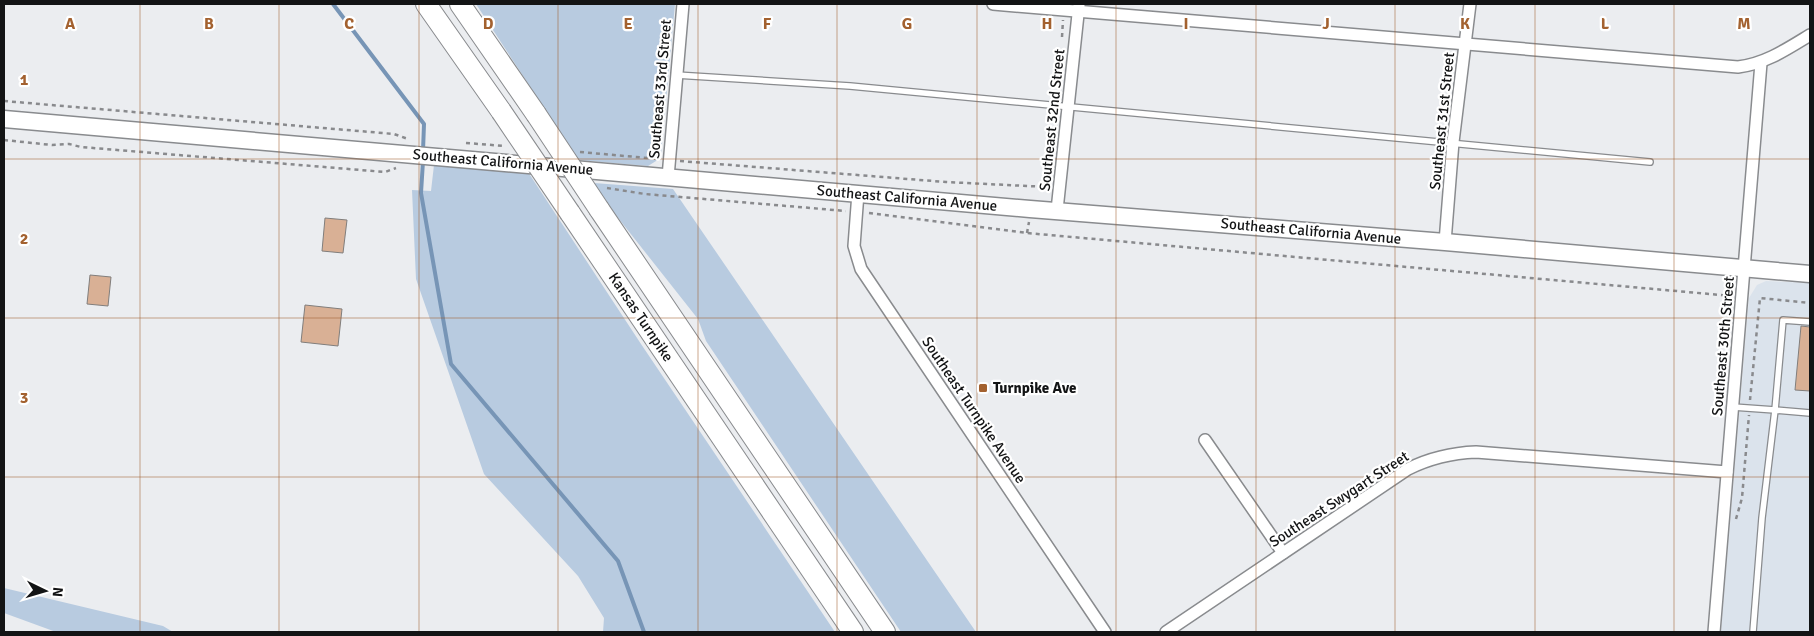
<svg xmlns="http://www.w3.org/2000/svg" width="1814" height="636" font-family="Signika,sans-serif">
<style>
.built{fill:#dbe3ec}
.green{fill:#b8cbe0}
.lines{fill:none;stroke-linecap:round;stroke-linejoin:round}
.stream{stroke:#7795b6;stroke-width:4}
.building{fill:#d9b095;stroke:#817e7c}
.lane-casing{stroke:#898b8e;stroke-width:8}
.street-casing{stroke:#898b8e;stroke-width:14}
.secondary-casing{stroke:#898b8e;stroke-width:19}
.highway-casing{stroke:#898b8e;stroke-width:22}
.path{stroke:#898a8d;stroke-width:2.5;stroke-dasharray:4 4;stroke-linecap:butt}
.lane{stroke:#fff;stroke-width:5.5}
.street{stroke:#fff;stroke-width:11}
.secondary{stroke:#fff;stroke-width:16}
.highway{stroke:#fff;stroke-width:20}
.highway-bridge-casing{stroke:#898b8e;stroke-width:22;stroke-linecap:butt}
.highway-bridge{stroke:#fff;stroke-width:20}
.grid{fill:none;stroke:#a3612f;stroke-width:1;stroke-opacity:0.55}
.poi-dot{fill:#a3612f;stroke:#fff;stroke-width:2}
.labels{text-anchor:middle;stroke-width:4.5;stroke-linejoin:round;paint-order:stroke}
.street-label{font-size:15px;fill:#131415;stroke:#fff}
.poi-label{font-size:15px;font-weight:bold;fill:#131415;stroke:#fff;text-anchor:start}
.grid-label{font-size:16px;text-anchor:middle;font-weight:bold;fill:#a3612f;stroke:#fff;stroke-width:4.5;stroke-linejoin:round;paint-order:stroke}
</style>
<rect width="100%" height="100%" fill="#ebedf0"/>
<polygon class="built" points="1766,281 1810,283 1810,632 1721,632 1749,298 1757,285"/>
<g class="green">
<polygon points="476,4 675,4 661,154 656,161 648,166 578,160"/>
<polygon points="434,165 528,172 641,344 835,632 603,632 604,618 578,576 484,474 416,279 412,190 431,191"/>
<polygon points="594,183 673,189 976,632 901,632 706,341 698,319 615,214"/>
<polygon points="4,588 163,626 173,632 56,632 4,613"/>
</g>
<g class="lines">
<g class="stream">
<polyline points="333,4 424,124 423,151"/>
<polyline points="423,161 421,193 451,364 618,561 644,632"/>
</g>
</g>
<g class="building">
<polygon points="325,218 347,220 343,253 322,251"/>
<polygon points="90,275 111,277 108,306 87,304"/>
<polygon points="305,305 342,309 338,346 301,342"/>
<polygon points="1801,326 1810,327 1810,391 1795,390"/>
</g>
<g class="lines">
<g class="lane-casing">
<g id="lane">
<polyline points="676,75 850,86 1650,162"/>
<polyline points="1733,407 1775,410 1783,320 1810,322"/>
<polyline points="1753,632 1762,518 1775,410 1810,413"/>
</g>
</g>
<g class="street-casing">
<g id="street">
<path d="M993,4L1738,67C1765,64 1787,49 1810,35"/>
<polyline points="668,177 683,4"/>
<polyline points="858,193 854,246 861,269 1105,632"/>
<polyline points="1057,210 1079,5"/>
<polyline points="1445,242 1453,142 1470,4"/>
<polyline points="1205,440 1283,553"/>
<path d="M1166,632L1408,469C1430,458 1451,453 1476,452L1727,472"/>
<polyline points="1714,632 1761,63"/>
</g>
</g>
<g class="secondary-casing">
<polyline id="secondary" points="4,119 1030,209 1445,242 1810,274"/>
</g>
<g class="highway-casing">
<g id="highway">
<polyline points="426,4 501,111"/>
<polyline points="460,4 536,114"/>
<polyline points="599,209 885,632"/>
<polyline points="570,213 853,632"/>
</g>
</g>
<g class="path">
<polyline points="1062,37 1063,20"/>
<polyline points="4,101 394,134 408,139"/>
<polyline points="4,140 52,145 69,144 81,147 385,172 396,168"/>
<polyline points="466,143 505,146"/>
<polyline points="580,152 659,159"/>
<polyline points="680,161 946,182 1048,187"/>
<polyline points="607,188 645,194 846,211"/>
<polyline points="869,213 1027,233 1732,296"/>
<polyline points="1027,233 1029,222"/>
<polyline points="1750,400 1760,298 1810,303"/>
<polyline points="1736,519 1742,498 1749,415"/>
</g>
<use href="#lane" class="lane"/>
<use href="#street" class="street"/>
<use href="#secondary" class="secondary"/>
<use href="#highway" class="highway"/>
<g class="highway-bridge-casing">
<g id="highway-bridge">
<polyline points="501,111 570,213"/>
<polyline points="536,114 599,209"/>
</g>
</g>
<use href="#highway-bridge" class="highway-bridge"/>
</g>
<path class="grid" d="M140,4V632M279,4V632M419,4V632M558,4V632M698,4V632M837,4V632M977,4V632M1116,4V632M1256,4V632M1395,4V632M1535,4V632M1674,4V632M4,159H1810M4,318H1810M4,477H1810"/>
<rect class="poi-dot" x="978" y="383" width="10" height="10" rx="2.5"/>
<g class="labels">
<g class="street-label">
<text transform="translate(660 89) rotate(-85)" y="5">Southeast 33rd Street</text>
<text transform="translate(1052 120) rotate(-84)" y="5">Southeast 32nd Street</text>
<text transform="translate(1442 121) rotate(-84)" y="5">Southeast 31st Street</text>
<text transform="translate(503 162) rotate(5)" y="5">Southeast California Avenue</text>
<text transform="translate(907 198) rotate(5)" y="5">Southeast California Avenue</text>
<text transform="translate(1311 231) rotate(5)" y="5">Southeast California Avenue</text>
<text transform="translate(641 317) rotate(56)" y="5">Kansas Turnpike</text>
<text transform="translate(1723 346) rotate(-85)" y="5">Southeast 30th Street</text>
<text transform="translate(974 410) rotate(56)" y="5">Southeast Turnpike Avenue</text>
<text transform="translate(1339 499) rotate(-33)" y="5">Southeast Swygart Street</text>
</g>
<g class="poi-label">
<text x="993" y="393">Turnpike Ave</text>
</g>
</g>
<g class="grid-label">
<text x="70" y="29">A</text>
<text x="209" y="29">B</text>
<text x="349" y="29">C</text>
<text x="488" y="29">D</text>
<text x="628" y="29">E</text>
<text x="767" y="29">F</text>
<text x="907" y="29">G</text>
<text x="1047" y="29">H</text>
<text x="1186" y="29">I</text>
<text x="1326" y="29">J</text>
<text x="1465" y="29">K</text>
<text x="1605" y="29">L</text>
<text x="1744" y="29">M</text>
<text x="24" y="85">1</text>
<text x="24" y="244">2</text>
<text x="24" y="403">3</text>
</g>
<rect width="1814" height="636" fill="none" stroke="#131415" stroke-width="10"/>
<g transform="translate(45 591) rotate(95)" stroke="#ffffff" stroke-width="4" paint-order="stroke">
<path d="M0-4L9 19L0 12L-9 19Z" fill="#131415"/>
<text y="-8" font-size="14" font-weight="bold" text-anchor="middle" fill="#131415">N</text>
</g>
</svg>
